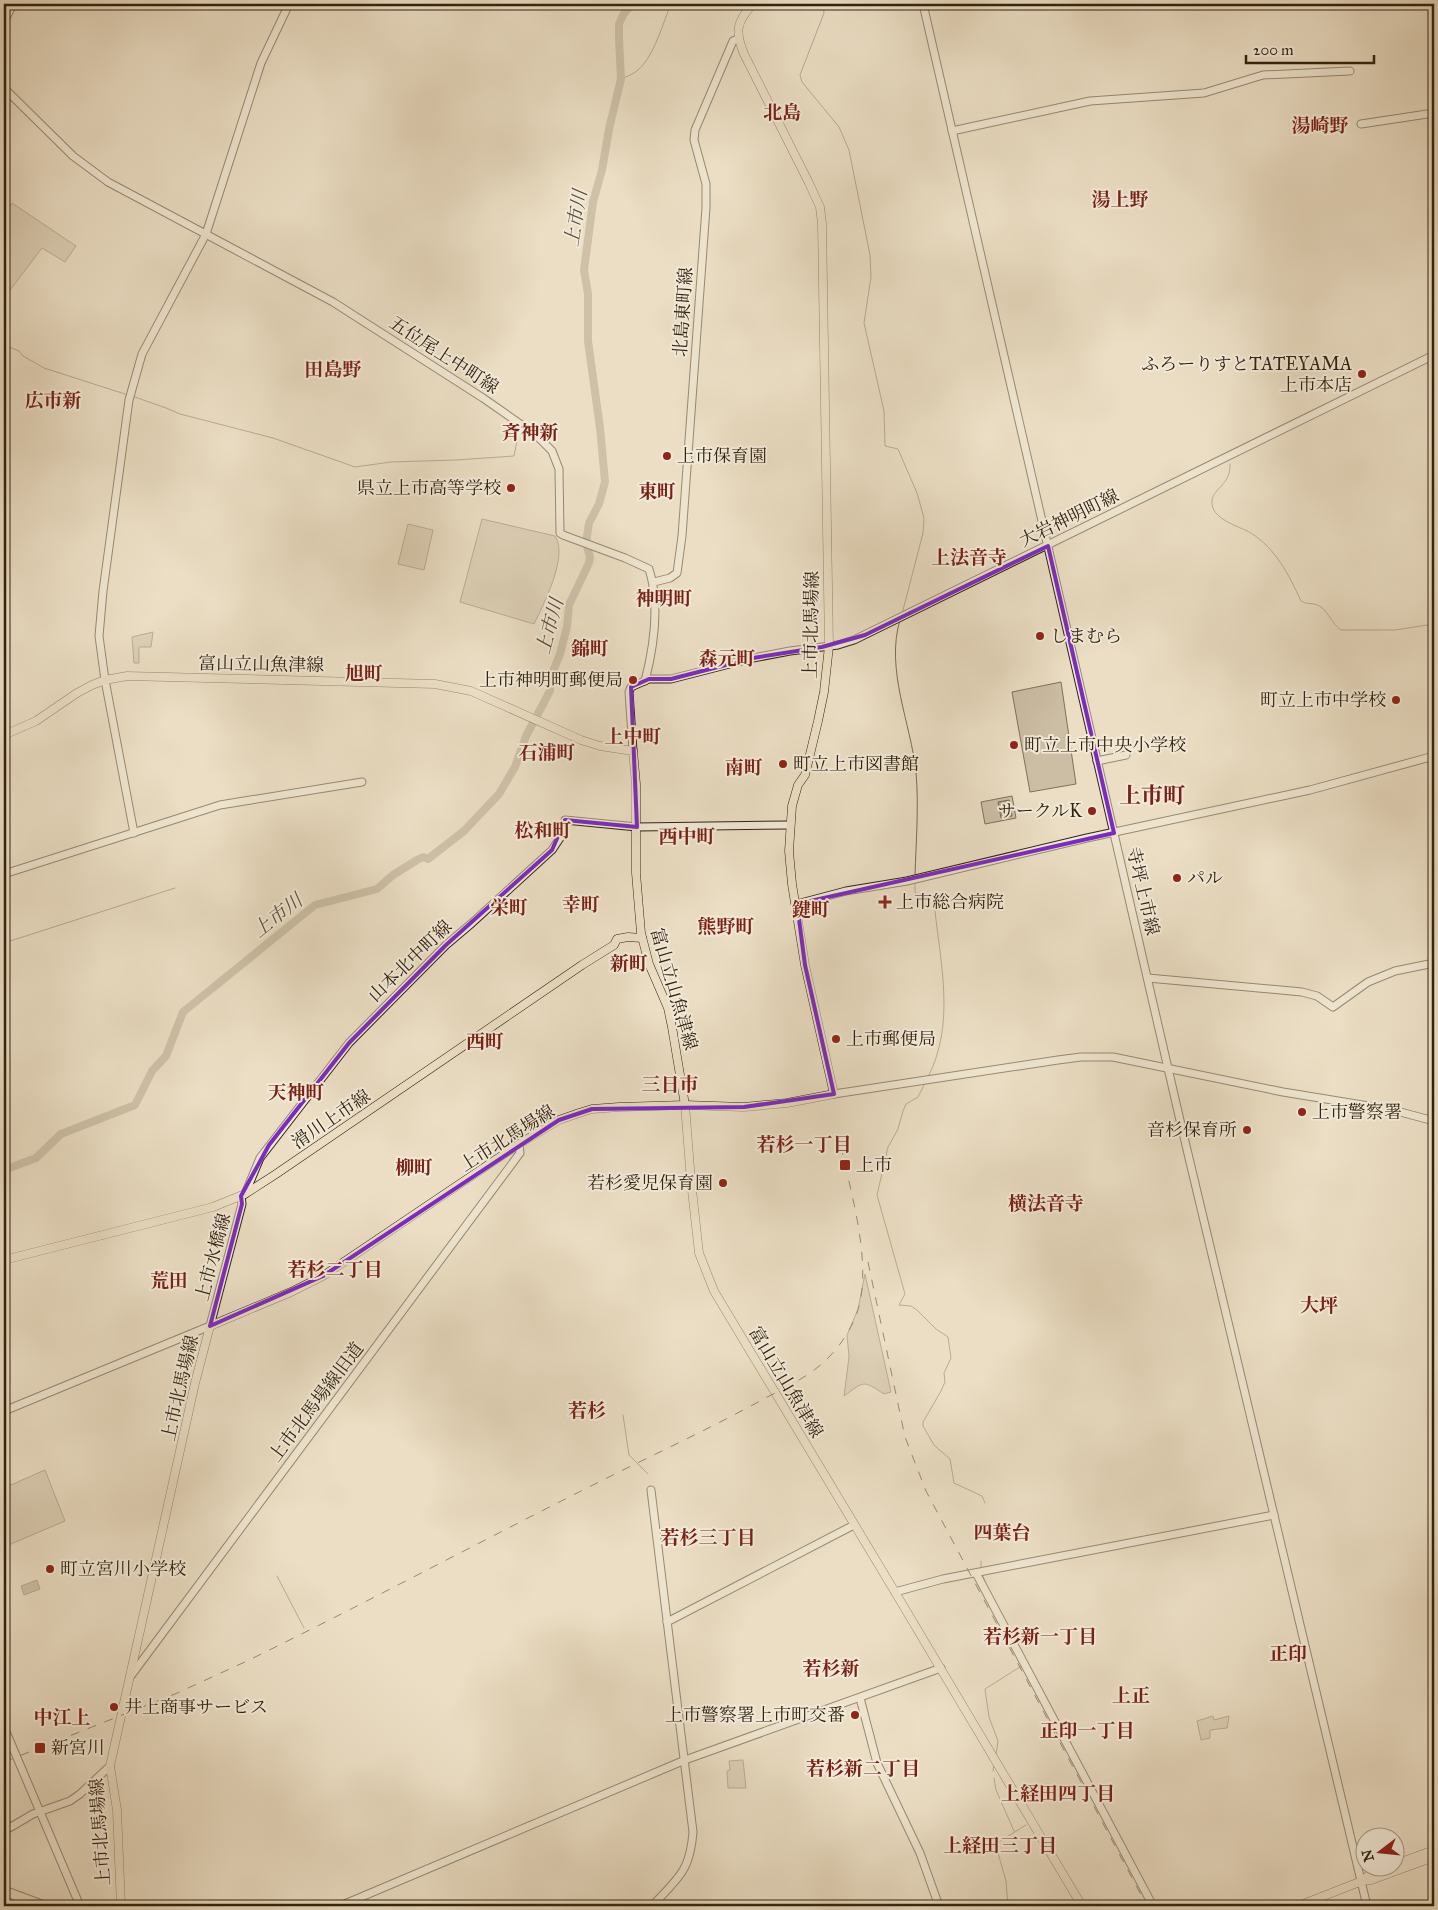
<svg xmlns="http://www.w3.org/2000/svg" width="1438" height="1910" font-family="'IM FELL Great Primer','Noto Serif JP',serif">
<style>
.green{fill:#ccbea5;stroke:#7f705a}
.water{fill:#ac9e86;stroke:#7b6c56}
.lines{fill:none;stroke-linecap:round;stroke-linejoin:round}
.stream{stroke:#7b6c56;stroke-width:1}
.river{stroke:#ac9e86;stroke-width:8}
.secondary-casing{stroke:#32220f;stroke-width:9}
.primary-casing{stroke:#32220f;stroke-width:9}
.highway-casing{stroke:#32220f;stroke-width:11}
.secondary{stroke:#f2ead9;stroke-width:7}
.primary{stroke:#ebdec4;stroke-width:8}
.highway{stroke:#ebdec4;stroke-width:9}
.rail{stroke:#32220f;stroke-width:1;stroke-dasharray:9 9;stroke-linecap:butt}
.marked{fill:none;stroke:#7b2cbf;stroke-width:4;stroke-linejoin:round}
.poi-dot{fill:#8f2418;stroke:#f2ead9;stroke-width:2}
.labels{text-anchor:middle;stroke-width:4;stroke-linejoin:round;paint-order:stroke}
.street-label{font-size:18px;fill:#32220f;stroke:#f2ead9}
.poi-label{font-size:18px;fill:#32220f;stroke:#f2ead9;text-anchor:start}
.neighbourhood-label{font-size:19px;font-weight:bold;fill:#7a1f14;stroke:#f2ead9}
.water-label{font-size:19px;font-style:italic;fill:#5d4d39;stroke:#f2ead9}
.district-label{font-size:22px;font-weight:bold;fill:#7a1f14;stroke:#f2ead9}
</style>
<rect width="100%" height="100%" fill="#ebdec4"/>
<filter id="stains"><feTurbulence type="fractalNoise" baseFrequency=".004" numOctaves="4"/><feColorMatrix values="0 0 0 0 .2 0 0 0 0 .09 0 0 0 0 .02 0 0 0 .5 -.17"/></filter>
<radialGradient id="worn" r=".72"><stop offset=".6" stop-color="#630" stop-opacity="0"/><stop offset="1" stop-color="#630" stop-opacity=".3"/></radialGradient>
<g class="green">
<polygon points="12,203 76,246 65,262 42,248 4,298 4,215"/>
<path d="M482,519L555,536C569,556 543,605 534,624L460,602Z"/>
<polygon points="408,524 433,530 424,570 398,564"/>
<polygon points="153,632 151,647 139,647 139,663 134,663 132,637"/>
<polygon points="1061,682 1076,784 1030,792 1012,692"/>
<polygon points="1012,796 1016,818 985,824 981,802"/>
<path d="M865,1274L891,1392L884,1394C862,1380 865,1381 844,1396L849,1357L847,1335L858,1309Z"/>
<polygon points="45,1470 65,1521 4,1547 4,1488"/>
<polygon points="1213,1716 1214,1720 1229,1716 1227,1728 1210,1730 1210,1738 1201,1740 1197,1721"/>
<polygon points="743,1760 746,1788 728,1788 727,1771 730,1770 729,1761"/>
</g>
<g class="water">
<polygon points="1009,800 1012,816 1001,818 998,802"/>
<polygon points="37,1580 40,1589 24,1595 21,1586"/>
</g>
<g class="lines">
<g class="stream">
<polyline points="823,4 824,13 800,75 802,82 839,127 849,150 870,255 871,277 864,323 884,411 885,446 898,449 917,493 924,518 923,533 902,614"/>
<path d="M621,79C628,76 634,74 639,69C654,56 663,23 671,4"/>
<polyline points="4,345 19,351 23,356 44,368 128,395"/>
<polyline points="132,396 166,408 180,414 273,438 355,467 391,462 456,460 514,456 517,441"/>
<path d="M1230,464C1231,485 1213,488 1212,501C1210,519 1239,526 1251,533C1276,549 1289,575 1301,601C1307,605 1315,602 1321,607C1329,613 1332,624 1341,630H1395L1434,624"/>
<path d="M900,620C885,669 911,724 916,772C919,806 916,842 915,876"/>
<path d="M915,883C914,908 922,897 935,911C941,966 955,1025 928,1077"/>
<polyline points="4,943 175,888"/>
<polyline points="925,1083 918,1097 906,1104 903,1111 898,1129 888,1147 877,1195 905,1294 899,1305 911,1306 917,1310 936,1329 948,1337 951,1358 944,1373 945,1382 941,1391 923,1422 923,1426 934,1445 950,1459 954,1483 982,1496 985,1503"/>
<polyline points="623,1415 629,1455 648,1474"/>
<polyline points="981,1561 981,1570"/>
<polyline points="982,1574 986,1584"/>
<polyline points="277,1576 304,1628"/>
<polyline points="996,1755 998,1741 989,1717 985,1689 1023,1665"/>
<polyline points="993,1771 994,1764"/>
<polyline points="994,1778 996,1790 1014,1831"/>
<polyline points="1008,1906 1006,1881 996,1846 997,1843 1026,1825"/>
</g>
<polyline class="river" points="4,1170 36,1158 61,1134 135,1105 152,1071 166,1056 183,1012 315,905 377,889 393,875 417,860 423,857 428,859 464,831 499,794 515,767 526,736 550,691 550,679 560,654 567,627 569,605 589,563 590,557 586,543 589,523 599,504 605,482 600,428 588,341 588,294 584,270 593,202 602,170 609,129 621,79 619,39 619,24 623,15 632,4"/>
<g class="secondary-casing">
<g id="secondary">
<polyline points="923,4 1179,1116 1367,1906"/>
<polyline points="4,22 13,4"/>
<path d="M4,88L73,156L108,182L333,302L483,398L536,435L552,451L559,469L560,533L563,535L625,558L649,569C660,604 654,646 645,681"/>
<polyline points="1361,124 1434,113"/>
<polyline points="952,131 1090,101 1204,93 1263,75 1350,71"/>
<polyline points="654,582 670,578 677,573 682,536 706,208 706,184 694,140 695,130 733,41 738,39"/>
<polyline points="633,751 629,692 631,687 649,679 671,679 753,658 790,651 838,645 854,640 1434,355"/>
<polyline points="1097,761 1126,755"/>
<polyline points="134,833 105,680 99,636 103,591 129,400 142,354 206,234 261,63 289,4"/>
<polyline points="4,874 220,805 362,782"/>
<polyline points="797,904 846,891 907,881 1087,838 1310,790 1434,756"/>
<polyline points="1148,978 1302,992 1317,996 1333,1007 1368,982 1395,971 1434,963"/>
<polyline points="834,1094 1058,1060 1081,1057 1113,1057 1283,1092 1393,1110 1434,1121"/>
<polyline points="245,1194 260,1158 349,1043 446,945 472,923 552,850 560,838 565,820 637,827 790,825"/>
<polyline points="4,1411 210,1326 242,1204 241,1196"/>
<path d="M651,1490L693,1832C690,1872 678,1878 652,1906"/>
<polyline points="976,1573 1153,1906"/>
<polyline points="895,1592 943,1579 1274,1515"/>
<polyline points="667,1622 854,1525"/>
<polyline points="130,1677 520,1153 519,1144"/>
<polyline points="860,1698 877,1763 920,1853 939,1906"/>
<polyline points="4,1727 80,1906"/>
<polyline points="4,1831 33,1814 70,1801 80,1794 110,1766"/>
<polyline points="340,1906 685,1760 941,1668"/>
</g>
</g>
<g class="primary-casing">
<g id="primary">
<polyline points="4,735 36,721 77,693 92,685 105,680 127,676 435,684 471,691 581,740 600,746 633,751 636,784 636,873 641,933 649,964 668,1008 672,1027 685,1105 691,1181 699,1253 714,1291 895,1592 1082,1906"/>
<polyline points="4,1260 213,1207 245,1194 276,1174 582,965 614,945 617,939 628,937 642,938"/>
<polyline points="1396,1864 1434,1850"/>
<polyline points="1362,1881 1370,1874 1387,1868"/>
<path d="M121,1906L117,1810L110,1766L195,1383L210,1326L291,1292L323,1276L519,1144L559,1120L579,1113L592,1109L619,1107L685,1105L744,1107L787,1103L834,1094L805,965L792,884L789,851L792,806L798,785L805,775L818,721L824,692L829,646L822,224L820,207L809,183L744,54C735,32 736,22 753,4"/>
<polyline points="1298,1906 1362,1881 1371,1880 1434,1857"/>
</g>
</g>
<g class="highway-casing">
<g id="highway">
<polyline points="4,1891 44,1906"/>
<polyline points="4,1905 6,1906"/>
</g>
</g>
<use href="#secondary" class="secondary"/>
<use href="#primary" class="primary"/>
<use href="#highway" class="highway"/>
<g class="rail">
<polyline points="868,1262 905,1437 926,1491 1147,1906"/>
<path d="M4,1762L175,1694L247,1661C374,1599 498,1532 625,1469C670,1447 716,1425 760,1401C782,1389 807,1378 825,1361C839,1348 851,1330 857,1313C874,1263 849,1188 839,1137"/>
</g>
</g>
<path d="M0 0H1438V1910H0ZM1048,546L1114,833L797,904L805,965L834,1094L744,1107L592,1109L559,1120L323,1276L210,1326L242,1204L241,1196L269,1145L349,1043L446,945L552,850L565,820L637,827L631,687L649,679H671L753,658L822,647L865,635Z" fill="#ebdec4" fill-opacity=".55" fill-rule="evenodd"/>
<path class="marked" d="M1048,546L1114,833L797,904L805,965L834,1094L744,1107L592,1109L559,1120L323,1276L210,1326L242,1204L241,1196L269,1145L349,1043L446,945L552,850L565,820L637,827L631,687L649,679H671L753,658L822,647L865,635Z"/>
<g class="poi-dot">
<circle cx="1362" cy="374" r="5"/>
<circle cx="667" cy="456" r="5"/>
<circle cx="511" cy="488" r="5"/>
<circle cx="1040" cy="636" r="5"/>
<circle cx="633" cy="680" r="5"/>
<circle cx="1396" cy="700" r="5"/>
<circle cx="1014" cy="745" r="5"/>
<circle cx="783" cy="764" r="5"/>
<circle cx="1092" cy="811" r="5"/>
<circle cx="1177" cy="878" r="5"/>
<path d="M882.5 894.5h5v5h5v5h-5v5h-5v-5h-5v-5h5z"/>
<circle cx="836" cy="1039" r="5"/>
<circle cx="1302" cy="1112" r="5"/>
<circle cx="1247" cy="1130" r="5"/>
<rect x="839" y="1159" width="12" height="12" rx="2.5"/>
<circle cx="723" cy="1183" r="5"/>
<circle cx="50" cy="1569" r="5"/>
<circle cx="114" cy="1707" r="5"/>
<circle cx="855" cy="1715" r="5"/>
<rect x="34" y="1742" width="12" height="12" rx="2.5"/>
</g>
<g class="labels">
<g class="street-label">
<text transform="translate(683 312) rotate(-86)" y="6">北島東町線</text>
<text transform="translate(444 355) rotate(33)" y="6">五位尾上中町線</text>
<text transform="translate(1069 518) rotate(-26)" y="6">大岩神明町線</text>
<text transform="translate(811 625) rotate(-89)" y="6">上市北馬場線</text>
<text transform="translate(261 664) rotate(1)" y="6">富山立山魚津線</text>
<text transform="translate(1143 891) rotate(77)" y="6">寺坪上市線</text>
<text transform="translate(410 961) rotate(-44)" y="6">山本北中町線</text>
<text transform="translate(674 989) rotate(74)" y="6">富山立山魚津線</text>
<text transform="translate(331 1119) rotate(-34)" y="6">滑川上市線</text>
<text transform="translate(507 1138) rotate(-32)" y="6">上市北馬場線</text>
<text transform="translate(213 1257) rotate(-75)" y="6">上市水橋線</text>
<text transform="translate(786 1382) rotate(59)" y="6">富山立山魚津線</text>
<text transform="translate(180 1388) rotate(-77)" y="6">上市北馬場線</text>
<text transform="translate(316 1402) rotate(-53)" y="6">上市北馬場線旧道</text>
<text transform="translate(100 1832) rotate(-94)" y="6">上市北馬場線</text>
</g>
<g class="poi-label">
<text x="1352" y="370" text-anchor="end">ふろーりすとTATEYAMA<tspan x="1352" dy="21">上市本店</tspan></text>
<text x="677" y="462">上市保育園</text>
<text x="501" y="494" text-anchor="end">県立上市高等学校</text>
<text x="1050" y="642">しまむら</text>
<text x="623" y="686" text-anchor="end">上市神明町郵便局</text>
<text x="1386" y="706" text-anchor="end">町立上市中学校</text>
<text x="1024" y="751">町立上市中央小学校</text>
<text x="793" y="770">町立上市図書館</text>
<text x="1082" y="817" text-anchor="end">サークルK</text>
<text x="1187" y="884">パル</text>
<text x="896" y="908">上市総合病院</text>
<text x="846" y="1045">上市郵便局</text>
<text x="1312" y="1118">上市警察署</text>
<text x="1237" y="1136" text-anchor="end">音杉保育所</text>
<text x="856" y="1171">上市</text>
<text x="713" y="1189" text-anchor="end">若杉愛児保育園</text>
<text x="60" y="1575">町立宮川小学校</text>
<text x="124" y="1713">井上商事サービス</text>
<text x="845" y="1721" text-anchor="end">上市警察署上市町交番</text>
<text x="51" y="1754">新宮川</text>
</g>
<g class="neighbourhood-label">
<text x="782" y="119">北島</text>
<text x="1320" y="132">湯崎野</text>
<text x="1120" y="206">湯上野</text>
<text x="333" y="376">田島野</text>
<text x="53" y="407">広市新</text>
<text x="530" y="439">斉神新</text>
<text x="657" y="498">東町</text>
<text x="969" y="564">上法音寺</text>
<text x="664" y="605">神明町</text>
<text x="590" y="655">錦町</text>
<text x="727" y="665">森元町</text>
<text x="364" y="680">旭町</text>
<text x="633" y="743">上中町</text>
<text x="547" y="759">石浦町</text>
<text x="744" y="774">南町</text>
<text x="543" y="837">松和町</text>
<text x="687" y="843">西中町</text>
<text x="581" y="911">幸町</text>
<text x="509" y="914">栄町</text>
<text x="811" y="916">鍵町</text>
<text x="726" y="933">熊野町</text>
<text x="629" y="970">新町</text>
<text x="485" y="1048">西町</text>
<text x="670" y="1091">三日市</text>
<text x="296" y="1099">天神町</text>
<text x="804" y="1151">若杉一丁目</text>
<text x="414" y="1174">柳町</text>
<text x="1046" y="1210">横法音寺</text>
<text x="335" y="1276">若杉二丁目</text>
<text x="169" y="1287">荒田</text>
<text x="1319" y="1312">大坪</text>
<text x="587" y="1417">若杉</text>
<text x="1002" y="1539">四葉台</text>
<text x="708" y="1544">若杉三丁目</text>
<text x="1040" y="1643">若杉新一丁目</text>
<text x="1288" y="1660">正印</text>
<text x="831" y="1675">若杉新</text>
<text x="1131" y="1702">上正</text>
<text x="62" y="1724">中江上</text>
<text x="1087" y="1737">正印一丁目</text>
<text x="863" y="1775">若杉新二丁目</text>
<text x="1058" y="1800">上経田四丁目</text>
<text x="1000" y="1852">上経田三丁目</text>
</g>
<g class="water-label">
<text transform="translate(575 218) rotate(-81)" y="7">上市川</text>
<text transform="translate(549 626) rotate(-75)" y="7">上市川</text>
<text transform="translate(277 915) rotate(-38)" y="7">上市川</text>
</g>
<g class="district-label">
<text x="1152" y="803">上市町</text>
</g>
</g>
<rect width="1438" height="1910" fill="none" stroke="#ebdec4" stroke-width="20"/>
<rect x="5" y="5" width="1428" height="1900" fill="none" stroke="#32220f" stroke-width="2.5"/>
<rect x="10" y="10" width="1418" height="1890" fill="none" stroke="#32220f"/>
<g transform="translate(1380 1852) rotate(254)"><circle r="24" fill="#f2ead9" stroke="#a59a88"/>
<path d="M0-4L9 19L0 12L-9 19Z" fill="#8f2418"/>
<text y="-8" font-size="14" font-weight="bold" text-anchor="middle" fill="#32220f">N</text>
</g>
<path d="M1246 55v8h128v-8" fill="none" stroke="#32220f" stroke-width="2.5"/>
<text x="1253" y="55" font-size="15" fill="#32220f" stroke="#f2ead9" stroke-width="4" paint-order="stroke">200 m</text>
<rect width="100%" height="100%" filter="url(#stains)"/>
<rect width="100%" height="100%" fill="url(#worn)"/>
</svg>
